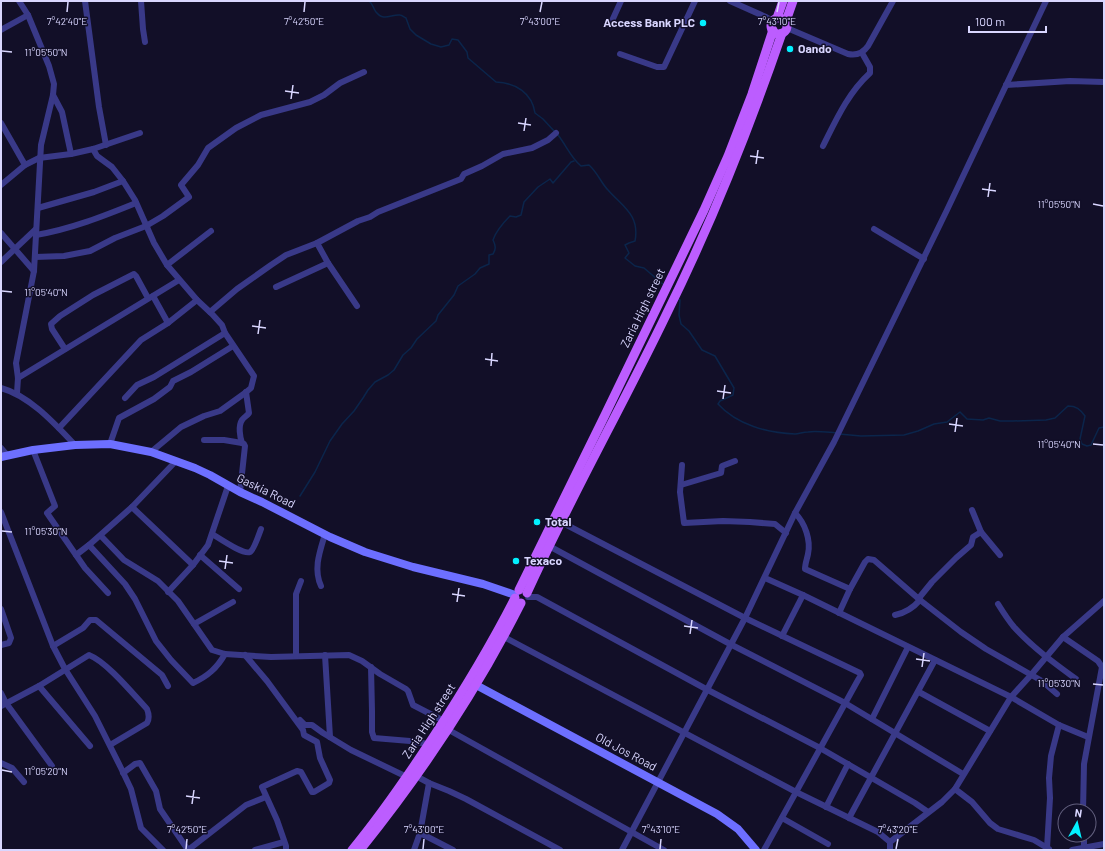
<svg xmlns="http://www.w3.org/2000/svg" width="1105" height="851" font-family="Barlow,sans-serif">
<style>
.lines{fill:none;stroke-linecap:round;stroke-linejoin:round}
.stream{stroke:#0b254b;stroke-width:1.5}
.minor{stroke:#393988;stroke-width:6}
.secondary{stroke:#6d6fff;stroke-width:8}
.primary{stroke:#bc5dff;stroke-width:9}
.ticks{fill:none;stroke:#d9d6ff;stroke-width:1.5}
.poi-dot{fill:#02f0ff;stroke:#120f28;stroke-width:1.5}
.labels{text-anchor:middle;stroke-width:3;stroke-linejoin:round;paint-order:stroke}
.poi-label{font-size:12px;font-weight:bold;fill:#d9d6ff;stroke:#120f28;text-anchor:start}
.street-label{font-size:12px;fill:#d9d6ff;stroke:#120f28}
.ticks-label{font-size:10px;text-anchor:middle;fill:#d9d6ff;stroke:#120f28;stroke-width:3;stroke-linejoin:round;paint-order:stroke}
</style>
<rect width="100%" height="100%" fill="#120f28"/>
<g class="lines">
<g class="stream">
<path d="M369,1C373,4 373,8 376,12C384,22 391,14 400,15C402,15 404,17 406,18L410,29L416,35L431,44L441,47L449,45L452,39L458,40L467,52L468,58L496,82C516,83 532,93 535,113L543,119L555,132"/>
<path d="M558,135C566,145 571,158 581,166L589,165C598,173 601,183 608,190C623,207 640,215 635,241L629,243L625,245L629,253L625,258L635,266L644,268L664,285"/>
<path d="M678,299L680,300L679,315L681,324L689,331L702,350L715,356L734,388L733,395L720,401L718,404C737,425 768,433 795,434C799,434 803,432 808,432C813,431 830,432 836,433"/>
<path d="M839,434L861,436L904,435L918,431L934,424L947,422L960,412L967,419L983,420L989,418L1000,421H1013L1046,420L1055,418L1068,406C1076,406 1080,409 1085,416L1080,439L1082,444L1087,446L1091,445L1099,428L1104,427"/>
<path d="M300,496L315,472L330,441L342,424L354,411L363,398L368,390L375,382L388,375L394,370L403,355L411,348L417,339L436,321L438,315L454,295L458,286L475,274L480,268L489,264V255L493,254C496,249 496,246 493,240C496,231 503,223 510,216L516,217L521,215L524,202L538,187L550,179L553,183L571,162L574,161"/>
</g>
<g class="minor">
<polyline points="85,1 99,107 106,145"/>
<polyline points="141,1 143,29 145,42"/>
<polyline points="730,1 766,17 773,21"/>
<polyline points="611,23 621,1"/>
<path d="M787,28L848,54C857,56 863,53 868,46L893,1"/>
<polyline points="1,30 28,15"/>
<polyline points="620,54 657,67 664,67 695,1"/>
<polyline points="1006,85 1070,81 1104,82"/>
<polyline points="53,95 62,112 71,154"/>
<polyline points="1,123 25,165"/>
<path d="M823,146C836,120 848,93 870,73V67L862,53"/>
<polyline points="93,149 97,156 112,167 123,181 135,200 154,243 167,265 197,300 212,314 222,325 225,333 254,376 251,388 245,393 220,411 204,416 181,427 151,452"/>
<polyline points="1,185 25,165 39,158 71,154 93,149 140,133"/>
<polyline points="38,208 94,192 123,181"/>
<polyline points="874,229 924,259"/>
<polyline points="1,233 34,271"/>
<path d="M36,235C71,229 104,216 136,203"/>
<polyline points="317,243 328,263 357,306"/>
<polyline points="35,257 64,256 90,251 115,238 146,226 163,216 189,197 181,185 198,165 208,148 236,128 261,115 310,102 324,95 340,83 364,72"/>
<polyline points="1,262 36,229"/>
<polyline points="167,265 211,231"/>
<polyline points="276,287 328,263"/>
<polyline points="153,296 168,323"/>
<polyline points="210,312 237,289 271,265 286,255 317,243 358,221 370,217 378,212 461,179 464,174 482,166 503,154 532,148 548,140 556,133"/>
<polyline points="65,349 52,329 51,324 60,316 93,295 134,274 136,276 148,298"/>
<polyline points="18,378 179,280"/>
<path d="M1,388C30,396 55,424 75,445"/>
<polyline points="17,393 18,378 16,363 34,271 41,145 53,95 54,84 49,66 28,15 19,1"/>
<polyline points="125,398 137,385 154,377 225,333"/>
<polyline points="59,428 141,340 168,323 197,300"/>
<polyline points="204,440 224,440 242,443"/>
<polyline points="110,444 119,418 154,399 170,387 173,381 191,372 233,346"/>
<polyline points="1,448 7,455"/>
<polyline points="33,450 55,506 47,513 76,555"/>
<path d="M176,461L132,507L89,545L125,584L135,599L156,641L171,660L193,683C208,676 217,668 225,654"/>
<polyline points="682,465 680,492 684,523 723,521 750,522 775,524 786,533"/>
<polyline points="681,485 721,473 722,466 735,461"/>
<path d="M240,492L245,446L244,444L242,443C240,437 238,426 242,420C244,417 247,416 249,413L246,392"/>
<polyline points="132,507 193,565"/>
<polyline points="972,510 981,532"/>
<polyline points="1,512 53,646 65,669 95,716 121,768 131,789 141,828 163,850"/>
<path d="M795,513C805,523 811,540 808,554C807,559 805,564 805,569L850,589"/>
<polyline points="561,522 745,618 860,673 861,675 858,680 764,850"/>
<path d="M212,534C219,538 243,555 250,552C254,550 259,534 261,529"/>
<polyline points="101,536 124,560 158,581 178,601 212,650 225,654 271,657 349,655 362,661 380,674 406,689 408,691 413,705 444,721"/>
<polyline points="89,545 76,555 85,568 108,593"/>
<polyline points="549,546 730,644 845,703 963,774"/>
<polyline points="200,555 239,589"/>
<polyline points="765,578 803,595 1011,697 1059,725 1088,737"/>
<path d="M321,586C313,569 320,551 325,534"/>
<polyline points="168,592 193,565 208,545 228,486"/>
<polyline points="528,597 537,597 706,689 820,748 915,803 928,812"/>
<polyline points="919,598 932,582 956,558 971,545 973,537 981,532 1000,555"/>
<path d="M998,604C1003,612 1008,620 1014,627C1032,647 1054,663 1076,679"/>
<polyline points="1,609 11,638 9,643 1,645"/>
<polyline points="839,613 850,589 865,562 868,559 874,560 920,600 961,632 986,649 1042,681 1057,694"/>
<path d="M895,615C905,613 914,607 920,600"/>
<polyline points="194,624 233,602"/>
<polyline points="782,636 803,595"/>
<polyline points="504,637 796,792 878,832 890,842 890,850"/>
<polyline points="1063,637 1098,661 1102,667 1084,764 1083,811"/>
<polyline points="53,646 83,628 90,620 96,620 162,675 168,686"/>
<polyline points="245,655 267,681 303,730 304,735 317,742 320,758 330,780 329,783 314,792 312,792 301,772 297,771 262,787 277,820 286,846 286,850"/>
<polyline points="325,655 330,737"/>
<polyline points="296,656 296,594 301,581"/>
<polyline points="371,667 372,711 372,732 374,738 410,741 428,744"/>
<polyline points="39,686 90,746"/>
<polyline points="919,692 990,731"/>
<polyline points="1,693 6,703 52,766"/>
<path d="M1,706L39,686L89,655C107,662 133,694 147,709C149,714 150,718 147,723L110,745"/>
<polyline points="872,719 908,647"/>
<polyline points="300,720 305,725 312,725 323,733 351,750 407,777"/>
<polyline points="447,729 664,850"/>
<polyline points="1,763 12,768 24,782"/>
<polyline points="123,773 135,764 140,763 156,791 160,809 188,850"/>
<polyline points="429,783 449,791 466,799 560,850"/>
<polyline points="955,789 972,802 990,823 998,829 1034,840 1049,849"/>
<polyline points="826,807 848,764"/>
<polyline points="782,818 828,844"/>
<polyline points="849,818 935,660"/>
<polyline points="420,833 453,850"/>
<polyline points="1084,835 1084,848"/>
<polyline points="890,842 942,802 955,789 1011,697 1031,675 1063,637 1104,601"/>
<polyline points="1047,848 1050,798 1049,778 1051,756 1059,725"/>
<polyline points="188,850 246,805 266,797"/>
<polyline points="255,850 284,842"/>
<polyline points="414,850 420,833 429,783 416,776"/>
<polyline points="622,850 745,618 795,513 834,442 947,210 1046,1"/>
<polyline points="1072,850 1104,844"/>
</g>
<g class="secondary">
<polyline points="1,457 33,450 75,445 110,444 151,452 195,468 210,475 240,492 262,502 330,537 365,552 413,567 483,584 515,595"/>
<polyline points="476,685 717,814 738,829 756,850"/>
</g>
<g class="primary">
<polyline points="777,18 783,1"/>
<circle cx="779" cy="26" r="8"/>
<polyline points="786,21 793,1"/>
<polyline points="519,590 605,415 704,210 728,156 752,94 773,30"/>
<path d="M527,593C570,498 622,407 667,313C712,222 749,129 782,33"/>
<path d="M352,850C381,815 407,777 432,739C462,693 490,647 515,598"/>
<path d="M360,850C422,773 477,690 521,603"/>
</g>
</g>
<path class="ticks" d="M67,12L68,2M304,12L305,2M540,12L542,2M777,12L779,2M2,51L12,52M285,91L299,93M291,99L293,85M518,123L531,125M524,131L526,118M750,156L764,158M756,164L758,150M982,189L996,191M988,197L990,183M1093,204L1103,206M2,291L12,292M252,326L266,328M258,334L260,320M485,359L498,361M491,366L492,353M717,391L731,393M723,399L725,385M949,424L963,426M955,432L957,418M1093,444L1103,445M2,531L12,532M219,561L233,563M225,569L227,555M452,594L465,596M457,602L459,588M684,626L698,628M690,634L692,620M916,659L930,661M922,667L924,653M1093,684L1103,685M2,770L12,772M186,796L200,798M192,804L194,790M186,849L187,839M423,849L424,839M660,849L661,839M896,849L898,839"/>
<g class="poi-dot">
<circle cx="703" cy="23" r="4"/>
<circle cx="790" cy="49" r="4"/>
<circle cx="537" cy="522" r="4"/>
<circle cx="516" cy="561" r="4"/>
</g>
<g class="labels">
<g class="poi-label">
<text x="695" y="27" text-anchor="end">Access Bank PLC</text>
<text x="798" y="53">Oando</text>
<text x="545" y="526">Total</text>
<text x="524" y="565">Texaco</text>
</g>
<g class="street-label">
<text transform="translate(643 308) rotate(-64)" y="4">Zaria High street</text>
<text transform="translate(266 491) rotate(26)" y="4">Gaskia Road</text>
<text transform="translate(429 721) rotate(-57)" y="4">Zaria High street</text>
<text transform="translate(626 752) rotate(28)" y="4">Old Jos Road</text>
</g>
</g>
<g class="ticks-label">
<text x="67" y="25">7°42'40"E</text>
<text x="304" y="25">7°42'50"E</text>
<text x="540" y="25">7°43'00"E</text>
<text x="777" y="25">7°43'10"E</text>
<text x="46" y="56">11°05'50"N</text>
<text x="1059" y="208">11°05'50"N</text>
<text x="46" y="296">11°05'40"N</text>
<text x="1059" y="448">11°05'40"N</text>
<text x="46" y="535">11°05'30"N</text>
<text x="1059" y="687">11°05'30"N</text>
<text x="46" y="775">11°05'20"N</text>
<text x="187" y="833">7°42'50"E</text>
<text x="424" y="833">7°43'00"E</text>
<text x="661" y="833">7°43'10"E</text>
<text x="898" y="833">7°43'20"E</text>
</g>
<rect width="1105" height="851" fill="none" stroke="#d9d6ff" stroke-width="4"/>
<g transform="translate(1077 823) rotate(8)"><circle r="19" fill="#120f28" stroke="#625f7e"/>
<path d="M0-3L7 15L0 10L-7 15Z" fill="#02f0ff"/>
<text y="-6" font-size="11" font-weight="bold" text-anchor="middle" fill="#d9d6ff">N</text>
</g>
<path d="M969 26v6h77v-6" fill="none" stroke="#d9d6ff" stroke-width="2"/>
<text x="975" y="26" font-size="12" fill="#d9d6ff" stroke="#120f28" stroke-width="3" paint-order="stroke">100 m</text>
</svg>
